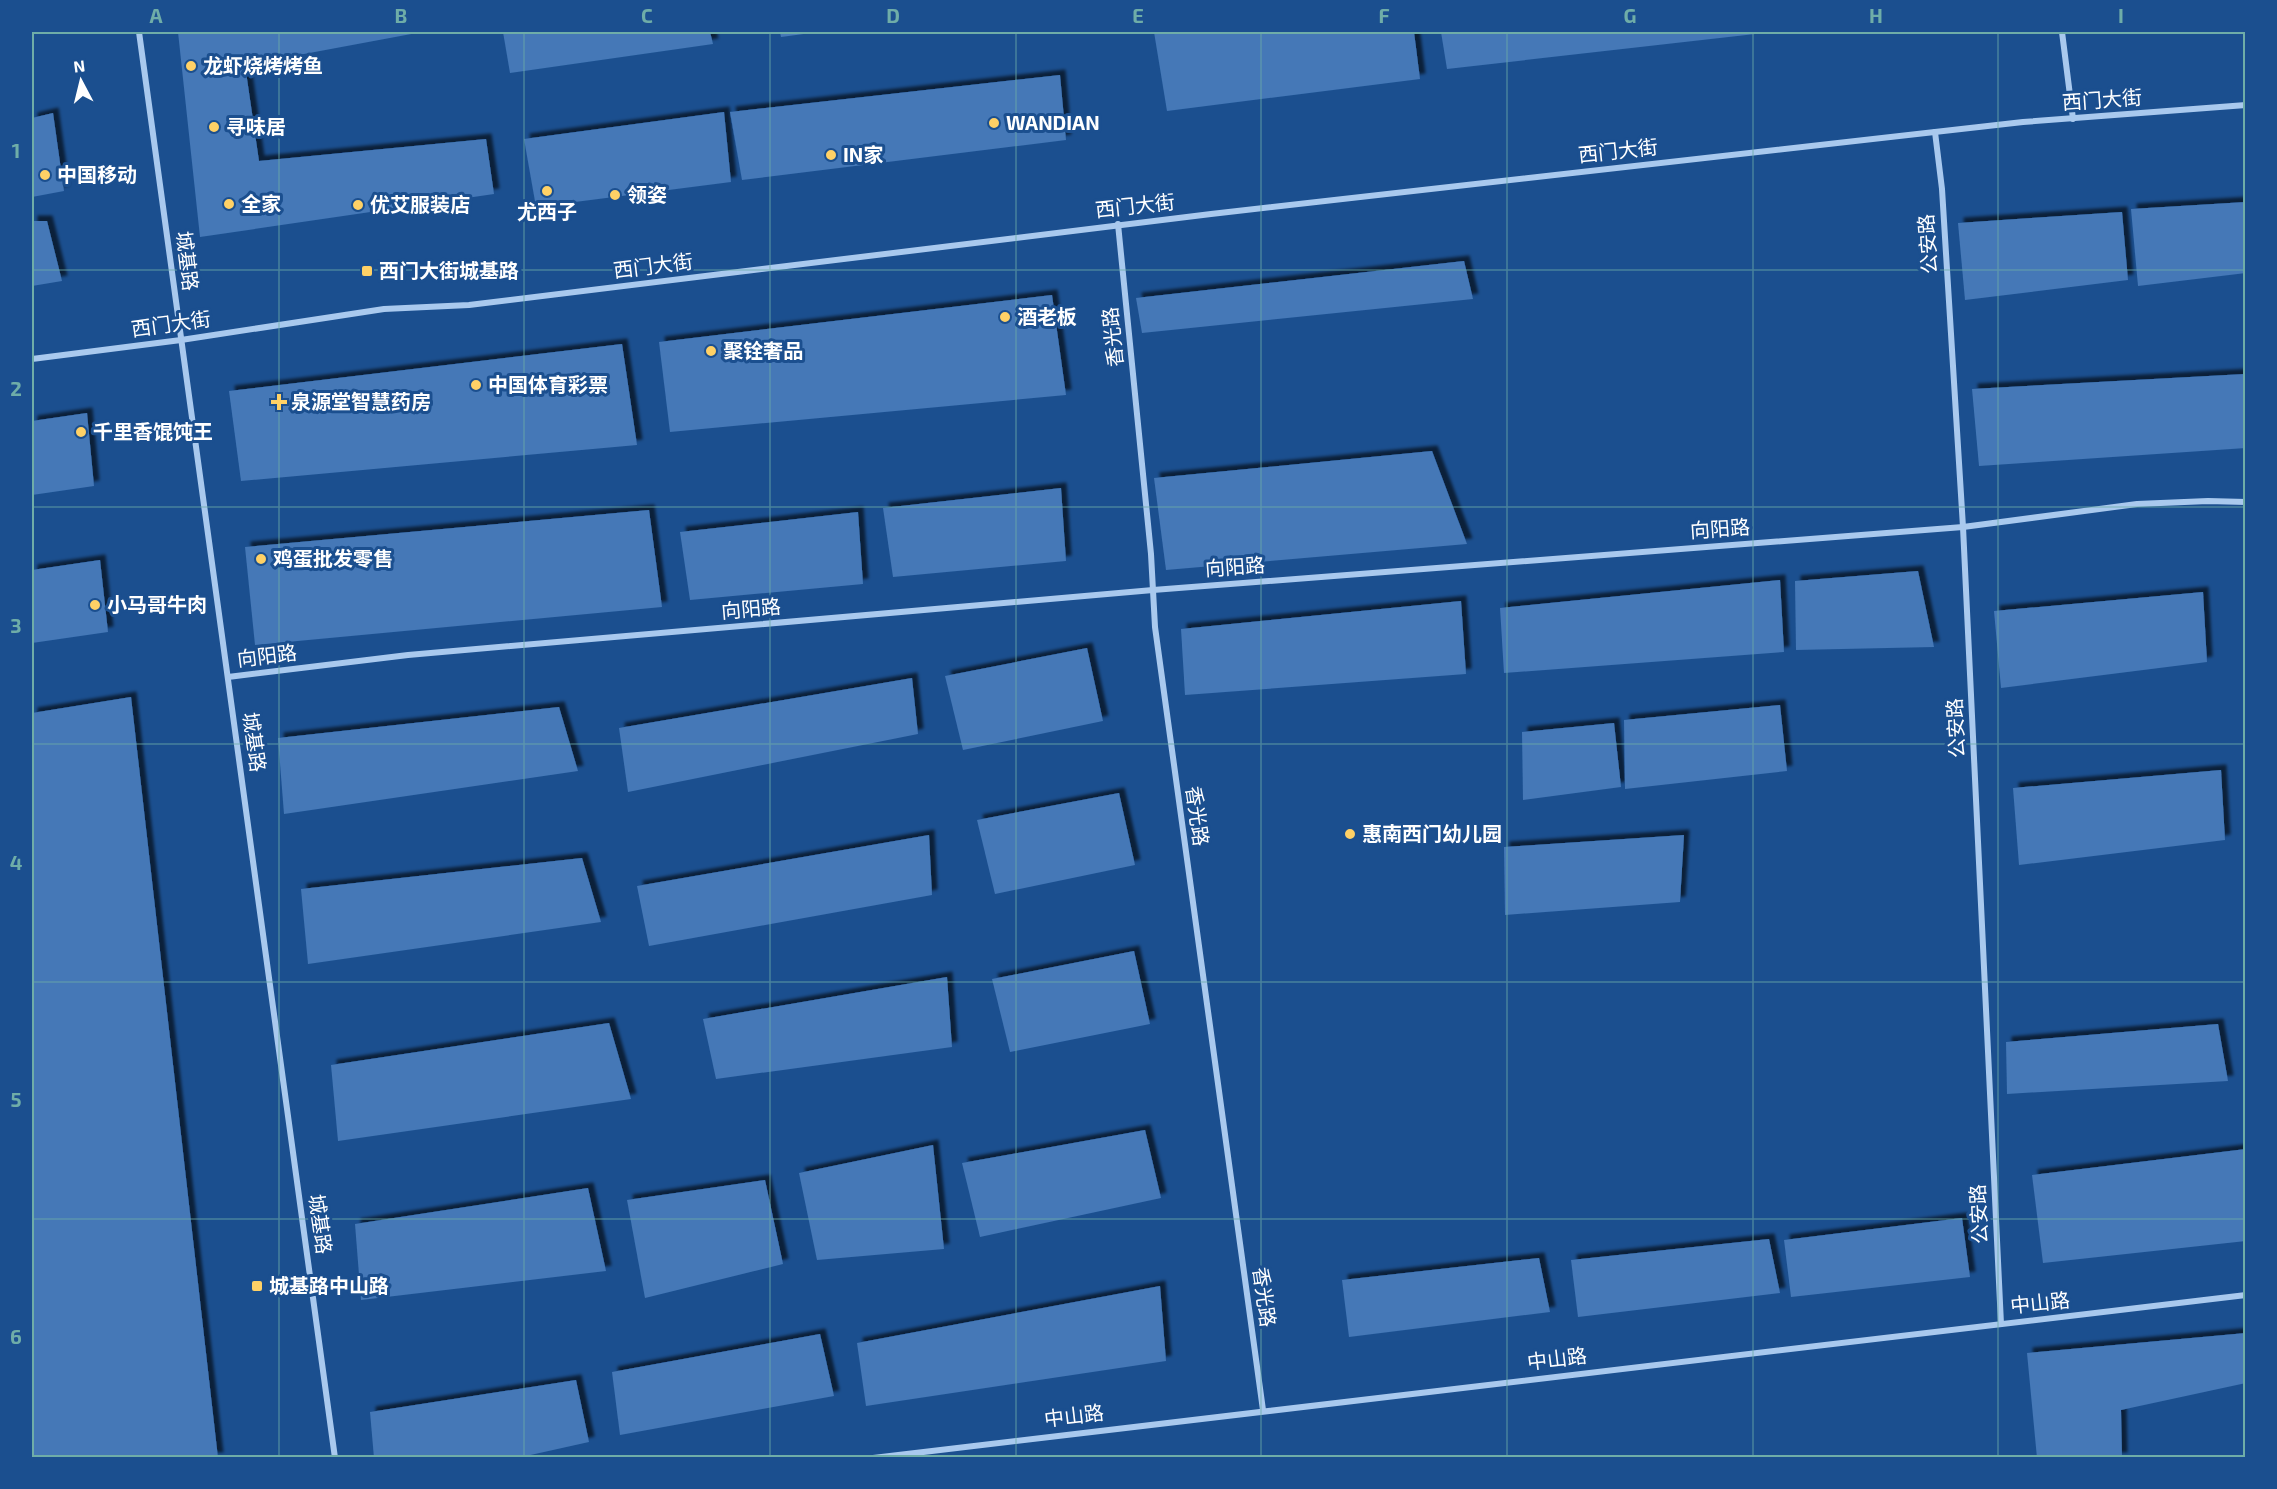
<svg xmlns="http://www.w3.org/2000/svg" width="2277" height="1489" font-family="'Exo 2','Noto Sans SC',sans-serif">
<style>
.building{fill:#4478b7;filter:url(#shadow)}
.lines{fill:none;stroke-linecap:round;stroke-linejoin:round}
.street{stroke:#a9c9ee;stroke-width:6}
.grid{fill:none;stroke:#6fada8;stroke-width:1.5;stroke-opacity:0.55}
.poi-dot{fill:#ffd166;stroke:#1b4f8f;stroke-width:2}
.labels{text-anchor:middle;stroke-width:6;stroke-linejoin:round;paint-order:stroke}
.poi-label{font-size:20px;font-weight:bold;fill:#fff;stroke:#1b4f8f;text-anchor:start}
.street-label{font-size:20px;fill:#fff;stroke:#1b4f8f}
.neatline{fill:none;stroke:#6fada8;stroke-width:2}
.grid-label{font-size:20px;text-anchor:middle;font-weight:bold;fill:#6fada8}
</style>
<defs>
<filter id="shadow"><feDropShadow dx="5.5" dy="-5.5" stdDeviation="1.5" flood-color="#0009"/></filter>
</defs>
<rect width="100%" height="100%" fill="#1b4f8f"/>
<g class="building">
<polygon points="178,32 422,32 245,65 259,161 486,139 494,194 200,237"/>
<polygon points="503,32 710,32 713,44 510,73"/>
<polygon points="780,32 811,32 811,33 781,37"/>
<polygon points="1154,32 1414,32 1420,79 1167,111"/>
<polygon points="1441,32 1763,32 1764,33 1447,69"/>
<polygon points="1060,75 1066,140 742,180 730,112"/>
<polygon points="724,112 731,182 536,207 524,139"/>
<polygon points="53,113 64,191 32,197 32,118"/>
<polygon points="2246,202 2246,273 2138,286 2131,209"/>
<polygon points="2122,212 2128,280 1965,300 1958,223"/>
<polygon points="32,221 47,221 62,281 32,286"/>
<polygon points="1464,261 1473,299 1142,333 1136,298"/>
<polygon points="1052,295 1066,395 670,432 659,342"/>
<polygon points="622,344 637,445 241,481 229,391"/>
<polygon points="2245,374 2246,448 1979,466 1972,389"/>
<polygon points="87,413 94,486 32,495 32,421"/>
<polygon points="1432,451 1467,544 1166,570 1154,478"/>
<polygon points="1061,488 1066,561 893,577 883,508"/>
<polygon points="649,510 662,607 255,645 245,547"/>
<polygon points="858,512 863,584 690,600 680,532"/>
<polygon points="100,560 108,632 32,643 32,570"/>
<polygon points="1918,571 1934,647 1796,650 1795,581"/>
<polygon points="1780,580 1784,652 1504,673 1500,608"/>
<polygon points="2203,592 2207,662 2001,688 1994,611"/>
<polygon points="1461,601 1466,674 1185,695 1181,629"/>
<polygon points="1087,648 1103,721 963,750 945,676"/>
<polygon points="912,678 918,734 628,792 619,728"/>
<polygon points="131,697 218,1458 32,1458 32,713"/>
<polygon points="1780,705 1787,771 1625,789 1624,720"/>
<polygon points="559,707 578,771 284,814 278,738"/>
<polygon points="1614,723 1621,787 1523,800 1522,732"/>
<polygon points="2221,770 2225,840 2019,865 2013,788"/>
<polygon points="1119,793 1135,865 995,894 977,820"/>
<polygon points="929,835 932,895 649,946 637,886"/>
<polygon points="1684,835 1680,902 1505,915 1504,847"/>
<polygon points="582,858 601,922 308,964 301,889"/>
<polygon points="1134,951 1150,1024 1010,1052 992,979"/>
<polygon points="947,977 952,1047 716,1079 703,1019"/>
<polygon points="609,1023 631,1099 338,1141 331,1065"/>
<polygon points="2218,1024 2228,1081 2007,1094 2006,1042"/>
<polygon points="1145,1130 1161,1198 980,1237 962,1163"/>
<polygon points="933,1145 944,1249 817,1260 799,1173"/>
<polygon points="2246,1149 2246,1241 2043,1263 2032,1175"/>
<polygon points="765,1180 783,1264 645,1298 627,1200"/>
<polygon points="588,1188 606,1271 361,1300 355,1224"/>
<polygon points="1962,1218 1970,1277 1791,1297 1784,1240"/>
<polygon points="1769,1239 1780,1293 1578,1317 1571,1260"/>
<polygon points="1539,1258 1550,1312 1349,1337 1342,1280"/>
<polygon points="1160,1286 1166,1361 866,1406 857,1343"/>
<polygon points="2246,1333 2246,1383 2121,1410 2122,1458 2037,1458 2027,1353"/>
<polygon points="820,1334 834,1396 620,1435 612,1372"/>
<polygon points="576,1380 589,1442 517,1458 374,1458 370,1412"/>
</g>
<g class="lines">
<g class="street">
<polyline points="139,32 335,1458"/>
<polyline points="2062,32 2073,119"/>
<polyline points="1935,132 1942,189 1963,527 2001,1324"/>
<polyline points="1118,224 1151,554 1155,627 1263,1410"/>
<polyline points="32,359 181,340 384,309 469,305 1211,214 2023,122 2246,105"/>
<polyline points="228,677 408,655 1153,590 1963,527 2137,504 2208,501 2246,502"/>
<polyline points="873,1458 2246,1295"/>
</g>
</g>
<path class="grid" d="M279,32V1458M524,32V1458M770,32V1458M1016,32V1458M1261,32V1458M1507,32V1458M1753,32V1458M1998,32V1458M32,270H2246M32,507H2246M32,744H2246M32,982H2246M32,1219H2246"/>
<g class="poi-dot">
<circle cx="191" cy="66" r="6"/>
<circle cx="994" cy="123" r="6"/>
<circle cx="214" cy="127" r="6"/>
<circle cx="831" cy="155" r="6"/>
<circle cx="45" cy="175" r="6"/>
<circle cx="547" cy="191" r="6"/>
<circle cx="615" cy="195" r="6"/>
<circle cx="229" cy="204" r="6"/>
<circle cx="358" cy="205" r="6"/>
<rect x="361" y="265" width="12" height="12" rx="3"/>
<circle cx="1005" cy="317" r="6"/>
<circle cx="711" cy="351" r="6"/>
<circle cx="476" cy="385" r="6"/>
<path d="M276 393h6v6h6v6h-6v6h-6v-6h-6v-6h6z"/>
<circle cx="81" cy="432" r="6"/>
<circle cx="261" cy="559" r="6"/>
<circle cx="95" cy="605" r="6"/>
<circle cx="1350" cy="834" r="6"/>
<rect x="251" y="1280" width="12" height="12" rx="3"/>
</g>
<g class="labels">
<g class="poi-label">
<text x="203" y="73">龙虾烧烤烤鱼</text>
<text x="1006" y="130">WANDIAN</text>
<text x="226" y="134">寻味居</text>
<text x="843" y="162">IN家</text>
<text x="57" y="182">中国移动</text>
<text x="627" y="202">领姿</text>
<text x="241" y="211">全家</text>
<text x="370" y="212">优艾服装店</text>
<text x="547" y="219" text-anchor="middle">尤西子</text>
<text x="379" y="278">西门大街城基路</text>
<text x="1017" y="324">酒老板</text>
<text x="723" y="358">聚铨奢品</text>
<text x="488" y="392">中国体育彩票</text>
<text x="291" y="409">泉源堂智慧药房</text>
<text x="93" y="439">千里香馄饨王</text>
<text x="273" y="566">鸡蛋批发零售</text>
<text x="107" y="612">小马哥牛肉</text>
<text x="1362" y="841">惠南西门幼儿园</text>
<text x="269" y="1293">城基路中山路</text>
</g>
<g class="street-label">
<text transform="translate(2102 100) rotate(-4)" y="7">西门大街</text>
<text transform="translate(1618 151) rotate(-6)" y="7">西门大街</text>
<text transform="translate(1135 206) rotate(-6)" y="7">西门大街</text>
<text transform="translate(1928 244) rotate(-94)" y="7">公安路</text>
<text transform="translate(187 261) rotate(83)" y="7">城基路</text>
<text transform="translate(653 266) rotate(-7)" y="7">西门大街</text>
<text transform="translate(171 324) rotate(-8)" y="7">西门大街</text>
<text transform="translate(1113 337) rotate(-96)" y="7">香光路</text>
<text transform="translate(1720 529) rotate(-4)" y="7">向阳路</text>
<text transform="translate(1235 567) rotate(-4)" y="7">向阳路</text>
<text transform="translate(751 609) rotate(-5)" y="7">向阳路</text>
<text transform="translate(267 656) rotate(-7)" y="7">向阳路</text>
<text transform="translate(1956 728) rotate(-93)" y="7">公安路</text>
<text transform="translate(254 742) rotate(82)" y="7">城基路</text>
<text transform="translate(1197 816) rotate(82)" y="7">香光路</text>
<text transform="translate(1979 1214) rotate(-93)" y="7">公安路</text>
<text transform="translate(320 1224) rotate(82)" y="7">城基路</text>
<text transform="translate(1264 1297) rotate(82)" y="7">香光路</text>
<text transform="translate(2040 1303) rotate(-6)" y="7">中山路</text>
<text transform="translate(1557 1359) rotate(-7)" y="7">中山路</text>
<text transform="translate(1074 1416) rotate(-7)" y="7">中山路</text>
</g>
</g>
<rect width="2277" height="1489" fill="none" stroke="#1b4f8f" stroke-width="66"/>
<g transform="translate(81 81) rotate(353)" stroke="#1b4f8f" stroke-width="4.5" paint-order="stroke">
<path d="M0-4.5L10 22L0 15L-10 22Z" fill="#ffffff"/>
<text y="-9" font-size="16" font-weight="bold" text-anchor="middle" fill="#ffffff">N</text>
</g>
<rect x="33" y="33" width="2211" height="1423" class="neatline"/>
<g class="grid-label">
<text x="156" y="23">A</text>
<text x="401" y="23">B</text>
<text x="647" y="23">C</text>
<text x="893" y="23">D</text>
<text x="1138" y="23">E</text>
<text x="1384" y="23">F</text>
<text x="1630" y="23">G</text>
<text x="1876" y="23">H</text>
<text x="2121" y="23">I</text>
<text x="16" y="158">1</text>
<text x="16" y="396">2</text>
<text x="16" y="633">3</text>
<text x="16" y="870">4</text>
<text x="16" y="1107">5</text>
<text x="16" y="1344">6</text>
</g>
</svg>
